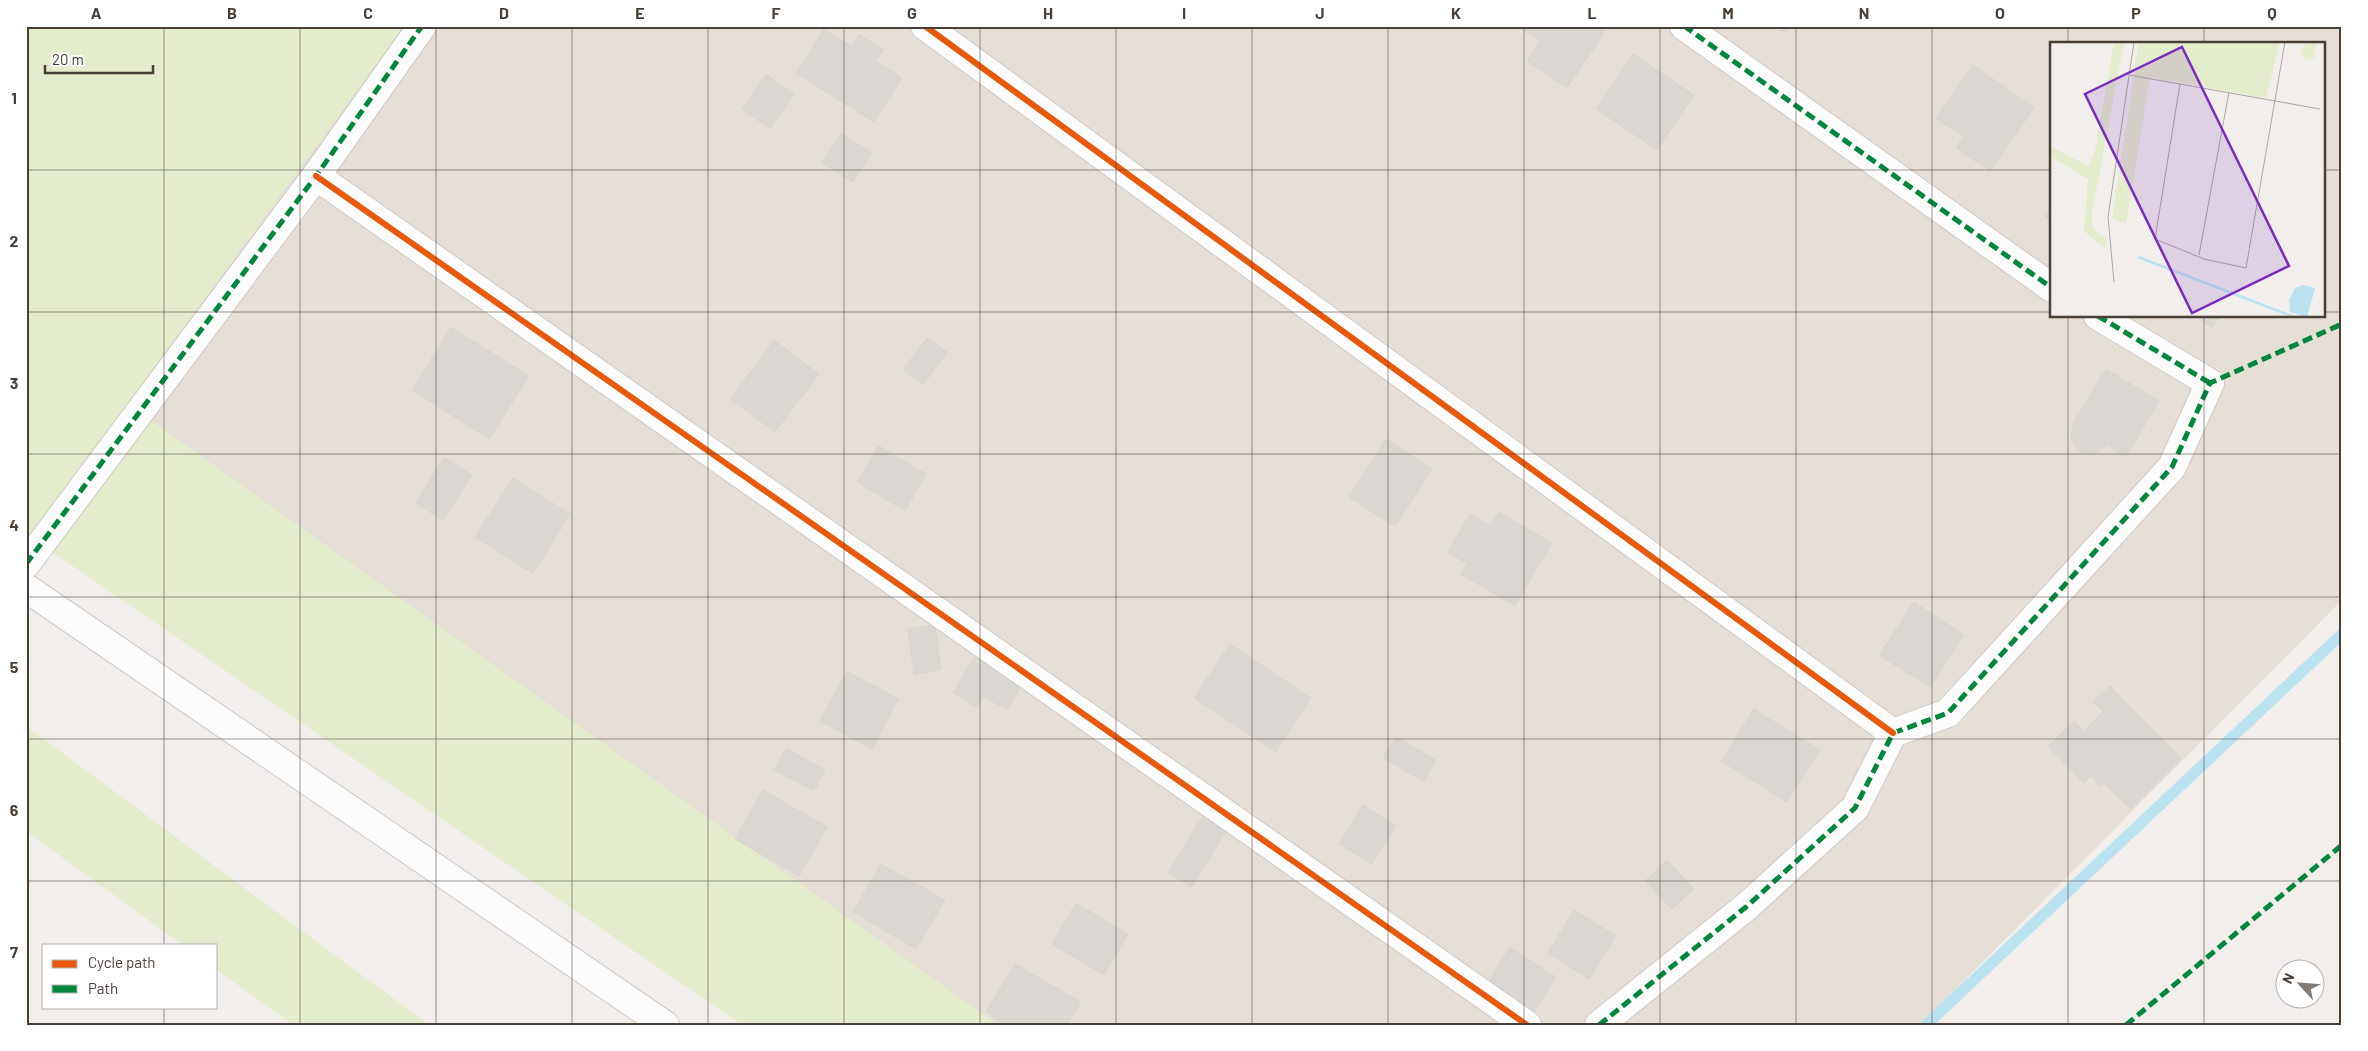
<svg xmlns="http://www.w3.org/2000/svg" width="2368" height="1051" font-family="Barlow,sans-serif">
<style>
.residential{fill:#e6dfd8;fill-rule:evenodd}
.green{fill:#e3eccb}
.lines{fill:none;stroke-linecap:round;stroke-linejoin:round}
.stream{stroke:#bae2f1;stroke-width:11}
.building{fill:#dad6d2;stroke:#dad5d1}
.minor-casing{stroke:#cecac7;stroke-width:30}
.minor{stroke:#fdfcfc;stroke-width:28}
.quiet{stroke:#00873e;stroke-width:5;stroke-dasharray:10 5;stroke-linecap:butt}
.cycleway-casing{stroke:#fff;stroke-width:9}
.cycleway{stroke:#e8590c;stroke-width:6}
.grid{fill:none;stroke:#483f36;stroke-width:1;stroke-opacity:0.55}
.inset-river{fill:none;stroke:#bae2f1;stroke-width:2.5}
.inset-road{fill:none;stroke:#ada8a3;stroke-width:1}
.view{fill:#7b2cbf;fill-opacity:0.15;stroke:#7b2cbf;stroke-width:2.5}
.inset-edge{fill:none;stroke:#483f36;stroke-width:2.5}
.neatline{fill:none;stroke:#483f36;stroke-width:2}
.grid-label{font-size:16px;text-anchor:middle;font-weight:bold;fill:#483f36}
</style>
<rect width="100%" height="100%" fill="#f1eeeb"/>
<path class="residential" d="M360,26H2342V600L1920,1025H800L26,491V161ZM2052,44H2324V316H2052Z"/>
<g class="green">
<polygon points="26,26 404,26 128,404 998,1025 742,1025 26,534"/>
<polygon points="26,726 429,1025 293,1025 216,969 216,945 183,945 26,831"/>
</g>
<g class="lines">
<polyline class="stream" points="1926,1025 2342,634"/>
</g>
<g class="building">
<polygon points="1517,26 1607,26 1608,27 1567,88 1527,61 1539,41"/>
<polygon points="1775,26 1790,26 1785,33"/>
<polygon points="824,29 851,46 859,34 883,50 876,61 902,78 874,122 796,73"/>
<polygon points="1633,54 1694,95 1657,150 1596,109"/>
<polygon points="1973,65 2034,108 1990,171 1956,148 1963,137 1936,118"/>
<polygon points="766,74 794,94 770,129 742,109"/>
<polygon points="841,133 872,153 853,182 822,163"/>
<polygon points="2052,206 2052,221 2045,217"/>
<polygon points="2196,316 2220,316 2212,328"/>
<polygon points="451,327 529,376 489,439 412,390"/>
<polygon points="927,338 947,352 923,385 903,370"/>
<polygon points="774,340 819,374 775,432 730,399"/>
<polygon points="2106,369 2159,401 2126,457 2107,445 2096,453 2083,453 2077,449 2071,438 2073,424"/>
<polygon points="1386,439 1432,469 1395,527 1349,497"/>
<polygon points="879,446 926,474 905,511 857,482"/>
<polygon points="444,457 472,475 443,521 416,503"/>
<polygon points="513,478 570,514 533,574 475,537"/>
<polygon points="1499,512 1552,543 1515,606 1461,574 1467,564 1448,552 1470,514 1490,526"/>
<polygon points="1914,602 1964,635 1930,687 1879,655"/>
<polygon points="935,625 941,670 914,674 908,629"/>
<polygon points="1230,644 1311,698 1276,752 1194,698"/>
<polygon points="974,657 1022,685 1007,710 983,696 976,707 953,693"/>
<polygon points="847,671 898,699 872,749 820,721"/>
<polygon points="2110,686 2181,758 2131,809 2104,783 2101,786 2091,776 2084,783 2048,746 2074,721 2084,731 2103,711 2093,702"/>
<polygon points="1754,709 1820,750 1787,802 1721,761"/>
<polygon points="1396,737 1436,760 1424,782 1383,758"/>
<polygon points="786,748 825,770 814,791 774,770"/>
<polygon points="763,790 827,827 799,876 735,839"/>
<polygon points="1363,805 1396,826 1372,864 1339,844"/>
<polygon points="1202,817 1226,831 1192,887 1168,873"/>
<polygon points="1667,860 1694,889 1672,909 1645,881"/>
<polygon points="881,864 945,900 916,949 853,912"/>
<polygon points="1076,903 1128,934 1104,975 1052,944"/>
<polygon points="1574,910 1616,936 1589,979 1548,953"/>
<polygon points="1510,947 1556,977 1534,1012 1488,982"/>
<polygon points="1015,964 1081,1002 1067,1025 1007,1025 986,1012"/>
</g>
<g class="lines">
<g class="minor-casing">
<g id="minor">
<polyline points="925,26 1893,733"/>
<polyline points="1684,26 2052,288"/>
<polyline points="316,176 1527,1025"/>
<polyline points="26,564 316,176 422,26"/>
<polyline points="26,588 665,1025"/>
<polyline points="1599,1025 1746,907 1855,808 1893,733 1948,713 2172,467 2210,383 2098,316"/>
</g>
</g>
<use href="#minor" class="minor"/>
<g class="quiet">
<polyline points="1684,26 2052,288"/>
<polyline points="2098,316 2210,383"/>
<polyline points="26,564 316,176 422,26"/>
<polyline points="1599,1025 1746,907 1855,808 1893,733 1948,713 2172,467 2210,383 2342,324"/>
<polyline points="2126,1025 2342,845"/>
</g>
<g class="cycleway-casing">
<g id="cycleway">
<polyline points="925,26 1893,733"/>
<polyline points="316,176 1527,1025"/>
</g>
</g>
<use href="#cycleway" class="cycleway"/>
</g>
<path class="grid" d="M164,26V945M300,26V1025M436,26V1025M572,26V1025M708,26V1025M844,26V1025M980,26V1025M1116,26V1025M1252,26V1025M1388,26V1025M1524,26V1025M1660,26V1025M1796,26V1025M1932,26V1025M2068,26V44M2204,26V44M26,170H2052M2324,170H2342M26,312H2052M2324,312H2342M2068,316V1025M2204,316V1025M26,454H2342M26,597H2342M26,739H2342M26,881H2342M164,1007V1025"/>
<g transform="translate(2050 42)">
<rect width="275" height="275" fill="#f1eeeb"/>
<path d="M64,0H74L42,171V183L48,192L57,196L55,207L34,189L38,137L0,114V104L38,124L45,109ZM89,0H230L216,56L100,35L76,182L62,176ZM255,0H267L263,18L255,17L251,13Z" fill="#e3eccb"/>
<path d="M253,243L265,246L257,275L240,270L239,258L245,246Z" fill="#bae2f1"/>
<path class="inset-river" d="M88,215L244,275"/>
<path class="inset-road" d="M79,33L270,67M130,42L105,197L154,217L196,226L235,0M149,213L179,50M64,240L58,175L84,0"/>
<path class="view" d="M132,5L239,224L142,271L35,52Z"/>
<rect width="275" height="275" class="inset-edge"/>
</g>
<rect width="2368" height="1051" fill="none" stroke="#ffffff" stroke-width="55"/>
<rect x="42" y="944" width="175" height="65" fill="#ffffff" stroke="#b6b2af"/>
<rect x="52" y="960" width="25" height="8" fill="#e8590c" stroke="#b6b2af"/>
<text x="88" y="968" font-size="15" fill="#483f36">Cycle path</text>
<rect x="52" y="985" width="25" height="8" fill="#00873e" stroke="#b6b2af"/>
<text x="88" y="994" font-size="15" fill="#483f36">Path</text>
<g transform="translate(2300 984) rotate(296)"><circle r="24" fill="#ffffff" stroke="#b6b2af"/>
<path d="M0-4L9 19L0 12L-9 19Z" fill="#837c75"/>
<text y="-8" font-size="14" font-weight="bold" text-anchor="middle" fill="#483f36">N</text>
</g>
<path d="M45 65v8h108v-8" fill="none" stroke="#483f36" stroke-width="2.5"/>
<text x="52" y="65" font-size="15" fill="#483f36" stroke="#ffffff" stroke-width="4" paint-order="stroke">20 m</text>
<rect x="28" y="28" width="2312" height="996" class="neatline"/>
<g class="grid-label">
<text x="96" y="19">A</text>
<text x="232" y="19">B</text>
<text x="368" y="19">C</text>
<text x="504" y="19">D</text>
<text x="640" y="19">E</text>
<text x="776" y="19">F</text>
<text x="912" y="19">G</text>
<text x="1048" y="19">H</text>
<text x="1184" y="19">I</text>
<text x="1320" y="19">J</text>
<text x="1456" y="19">K</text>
<text x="1592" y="19">L</text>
<text x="1728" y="19">M</text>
<text x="1864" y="19">N</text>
<text x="2000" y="19">O</text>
<text x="2136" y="19">P</text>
<text x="2272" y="19">Q</text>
<text x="14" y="104">1</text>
<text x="14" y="247">2</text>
<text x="14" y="389">3</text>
<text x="14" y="531">4</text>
<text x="14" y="673">5</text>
<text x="14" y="816">6</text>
<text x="14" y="958">7</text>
</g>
</svg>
